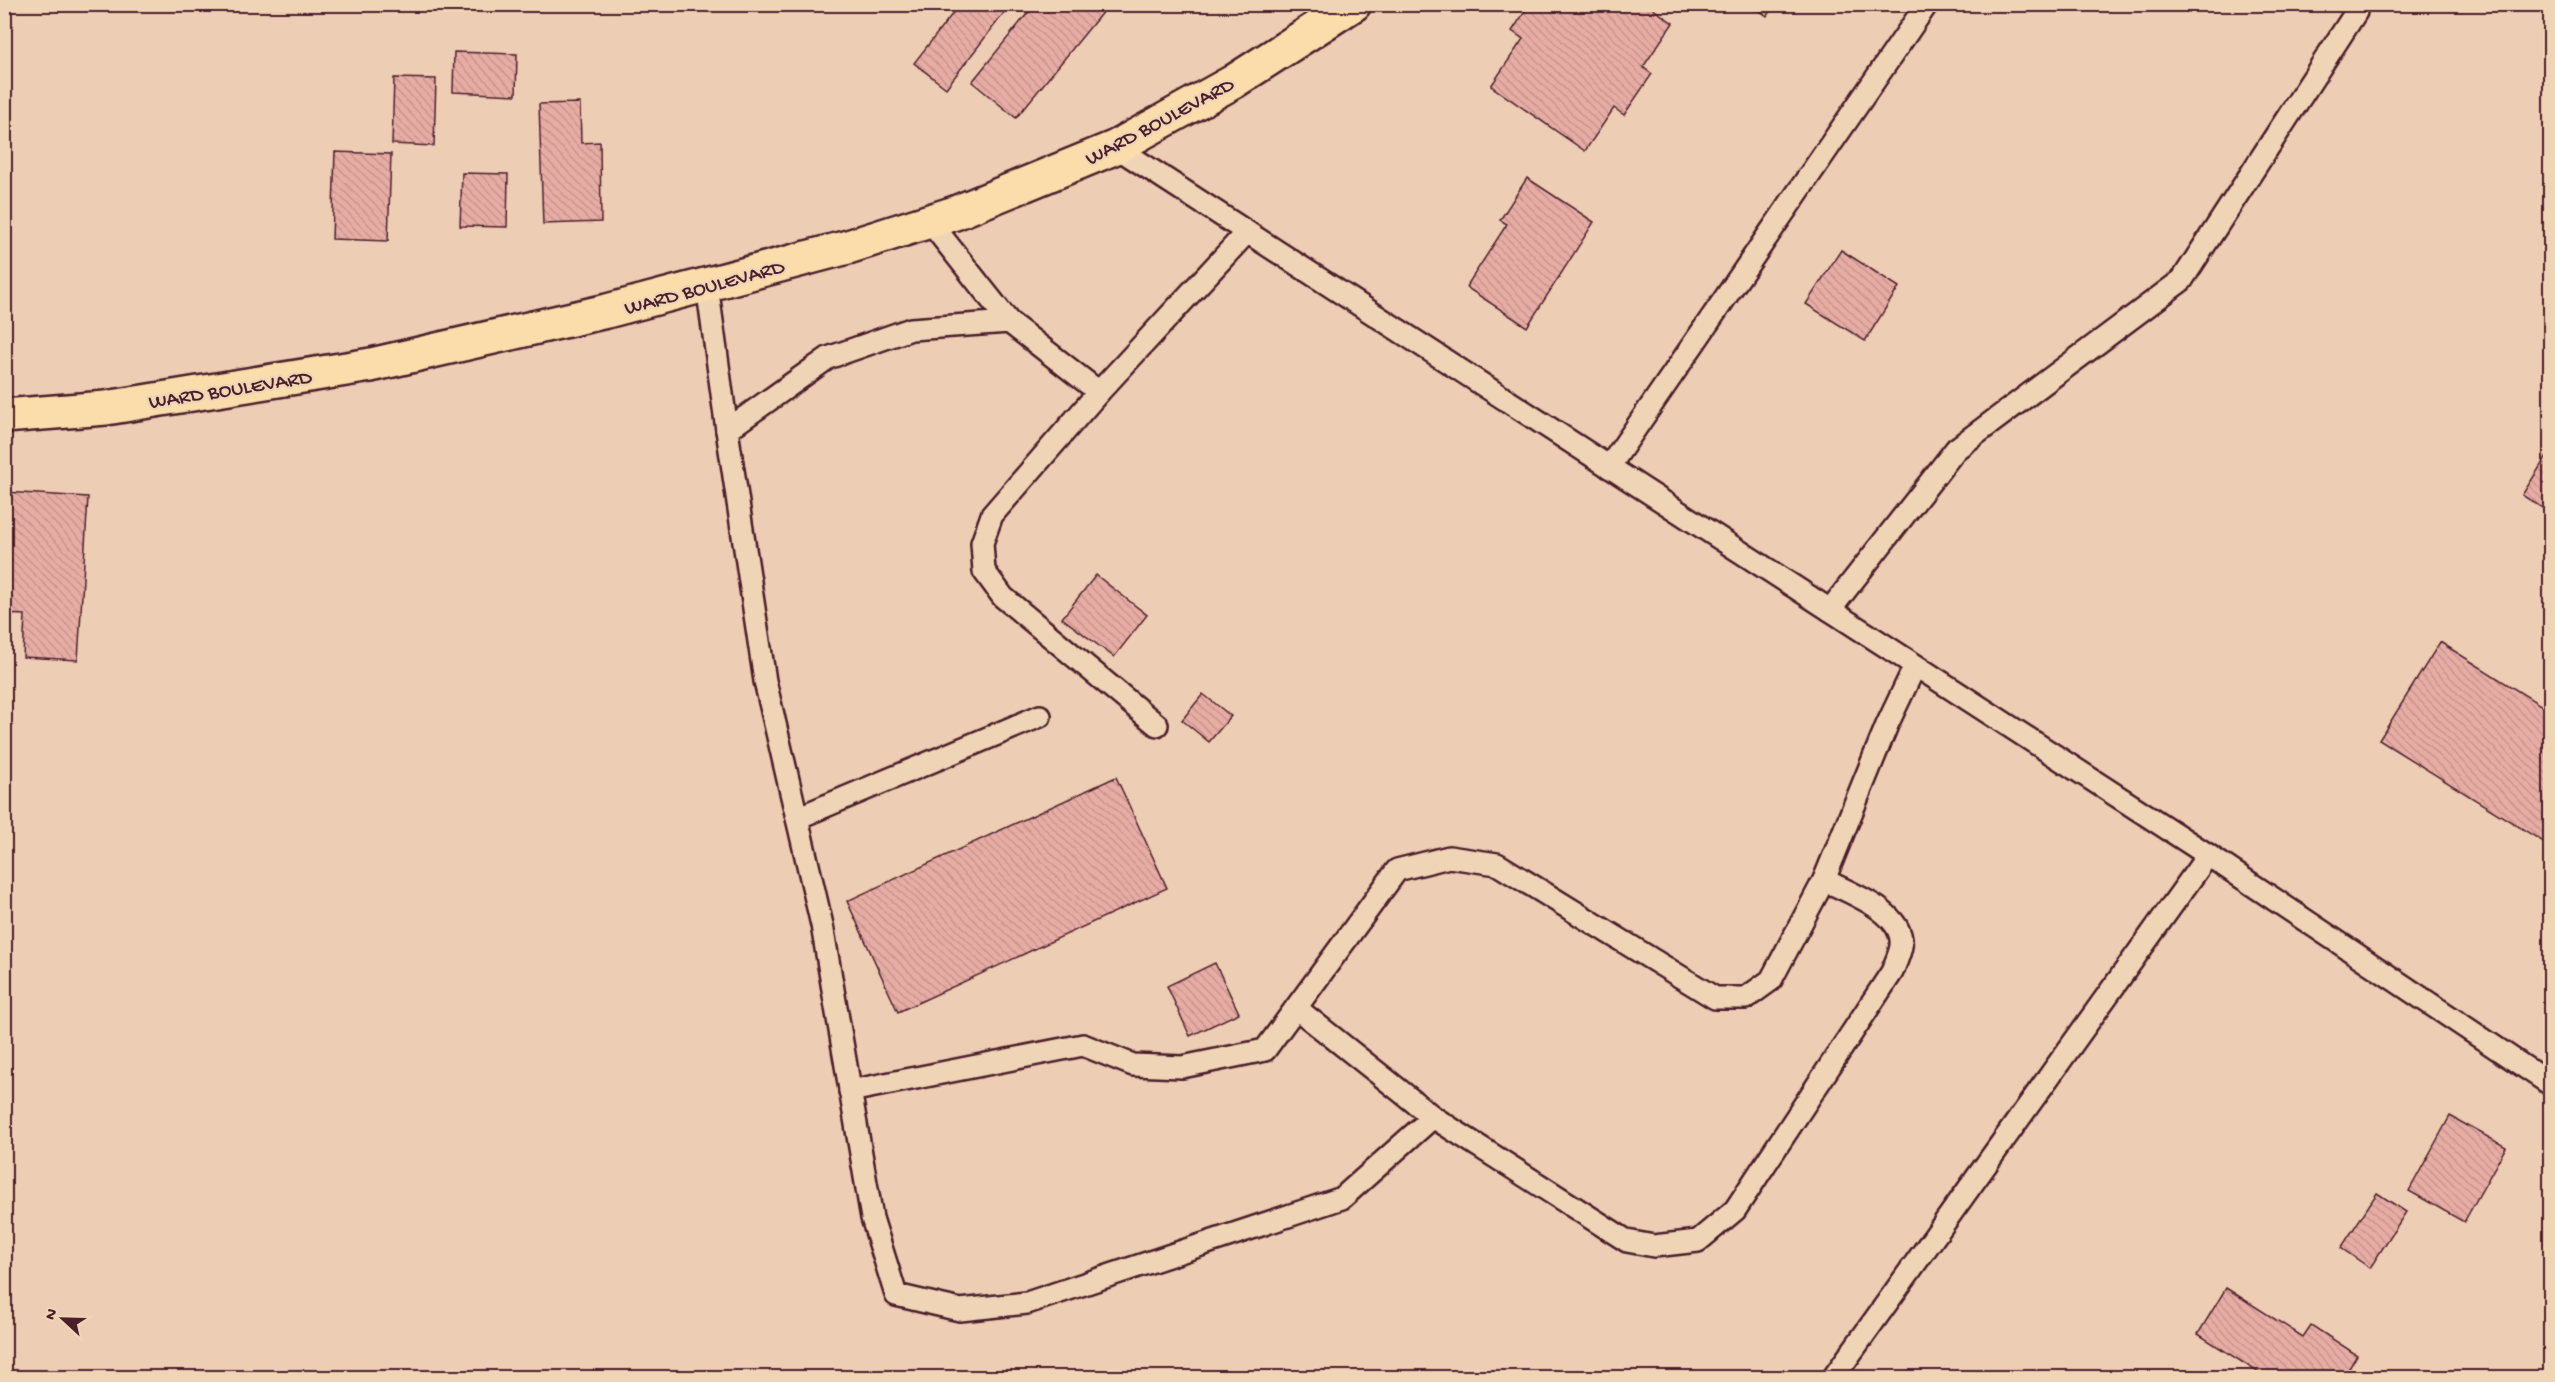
<svg xmlns="http://www.w3.org/2000/svg" width="2555" height="1382" font-family="'Gochi Hand',sans-serif">
<style>
.building{fill:url(#building-back-hatch);stroke:#4a1f2b;stroke-width:1.5}
.lines{fill:none;stroke-linecap:round;stroke-linejoin:round}
.lane-casing{stroke:#4a1f2b;stroke-width:26}
.primary-casing{stroke:#4a1f2b;stroke-width:38}
.lane{stroke:#efd5b6;stroke-width:21}
.primary{stroke:#fbddab;stroke-width:33}
.labels{text-anchor:middle;stroke-width:4.5;stroke-linejoin:round;paint-order:stroke}
.street-label{font-size:21px;fill:#4a1f2b;stroke:#efd5b6}
</style>
<defs>
<pattern id="building-back-hatch" width="6" height="6" patternUnits="userSpaceOnUse" patternTransform="scale(1.5)"><rect width="6" height="6" fill="#e7ada5"/><path d="M-1 5l2 2M0 0l6 6M5-1l2 2" fill="none" stroke="#c8948e"/></pattern>
</defs>
<rect width="100%" height="100%" fill="#edcdb3"/>
<filter id="ink" filterUnits="userSpaceOnUse"><feTurbulence type="fractalNoise" baseFrequency=".0167" numOctaves="2"/><feDisplacementMap in="SourceGraphic" scale="12" xChannelSelector="R" yChannelSelector="G"/><feConvolveMatrix kernelMatrix="1 2 1 2 8 2 1 2 1" color-interpolation-filters="sRGB"/></filter>
<g filter="url(#ink)">
<g class="building">
<polygon points="960,4 1011,4 946,88 914,63"/>
<polygon points="1035,4 1109,4 1016,118 972,82"/>
<polygon points="1530,4 1646,4 1673,23 1643,67 1652,74 1624,115 1614,108 1585,151 1491,86 1523,39 1512,31"/>
<polygon points="1750,4 1774,4 1767,16"/>
<polygon points="454,52 517,54 516,95 453,92"/>
<polygon points="394,78 436,79 434,146 392,144"/>
<polygon points="580,103 581,143 600,142 601,222 543,224 539,104"/>
<polygon points="335,152 391,154 388,241 332,239"/>
<polygon points="462,173 508,174 507,227 460,226"/>
<polygon points="1527,178 1594,222 1527,327 1466,287 1507,224 1500,220"/>
<polygon points="1841,250 1899,287 1865,341 1806,304"/>
<polygon points="2550,451 2550,513 2522,495"/>
<polygon points="4,492 88,497 78,660 23,657 25,615 4,614"/>
<polygon points="1096,575 1147,615 1114,657 1062,618"/>
<polygon points="2440,642 2550,711 2550,846 2379,740"/>
<polygon points="1203,694 1231,716 1209,742 1182,720"/>
<polygon points="1116,777 1167,888 898,1012 847,901"/>
<polygon points="1215,963 1239,1013 1190,1036 1167,986"/>
<polygon points="2450,1116 2506,1147 2464,1222 2409,1191"/>
<polygon points="2377,1193 2406,1212 2370,1268 2341,1248"/>
<polygon points="2226,1288 2303,1337 2311,1325 2357,1355 2348,1370 2361,1378 2267,1378 2198,1334"/>
</g>
<g class="lines">
<g class="lane-casing">
<g id="lane">
<polyline points="1116,147 2208,855 2550,1084"/>
<polyline points="930,222 1009,322"/>
<path d="M1247,232L1099,392L1009,322L911,329L828,358L727,430L765,681L822,925L872,1218L896,1295L960,1310L1027,1303L1342,1198L1433,1117L1627,1241L1654,1246L1698,1241L1735,1210L1892,972C1895,964 1900,954 1901,946C1905,912 1848,892 1824,880"/>
<polyline points="707,285 727,430"/>
<polyline points="1099,392 992,515 982,543 984,571 1003,597 1157,725"/>
<polyline points="1609,467 1927,4"/>
<polyline points="1830,610 1956,449 2182,280 2356,12 2356,4"/>
<polyline points="797,818 1040,716"/>
<polyline points="1296,1008 1433,1117"/>
<polyline points="850,1091 1083,1045 1133,1065 1182,1067 1265,1050 1397,870 1449,857 1497,864 1715,998 1746,998 1771,980 1824,880 1887,725 1915,666"/>
<polyline points="1833,1378 2208,855"/>
</g>
</g>
<g class="primary-casing">
<polyline id="primary" points="4,416 106,408 371,365 607,311 848,247 955,213 1116,147 1233,82 1354,4"/>
</g>
<use href="#lane" class="lane"/>
<use href="#primary" class="primary"/>
</g>
</g>
<g class="labels">
<g class="street-label">
<text transform="translate(1159 120) rotate(-28)" y="7">WARD BOULEVARD</text>
<text transform="translate(704 286) rotate(-15)" y="7">WARD BOULEVARD</text>
<text transform="translate(230 388) rotate(-9)" y="7">WARD BOULEVARD</text>
</g>
</g>
<rect width="2555" height="1382" fill="none" stroke="#efd5b6" stroke-width="24"/>
<rect x="12" y="12" width="2531" height="1358" fill="none" stroke="#4a1f2b" stroke-width="2" filter="url(#ink)"/>
<g transform="translate(63 1319) rotate(292)" stroke="#efd5b6" stroke-width="4.5" paint-order="stroke">
<path d="M0-4.5L10 22L0 15L-10 22Z" fill="#4a1f2b"/>
<text y="-9" font-size="16" font-weight="bold" text-anchor="middle" fill="#4a1f2b">N</text>
</g>
</svg>
